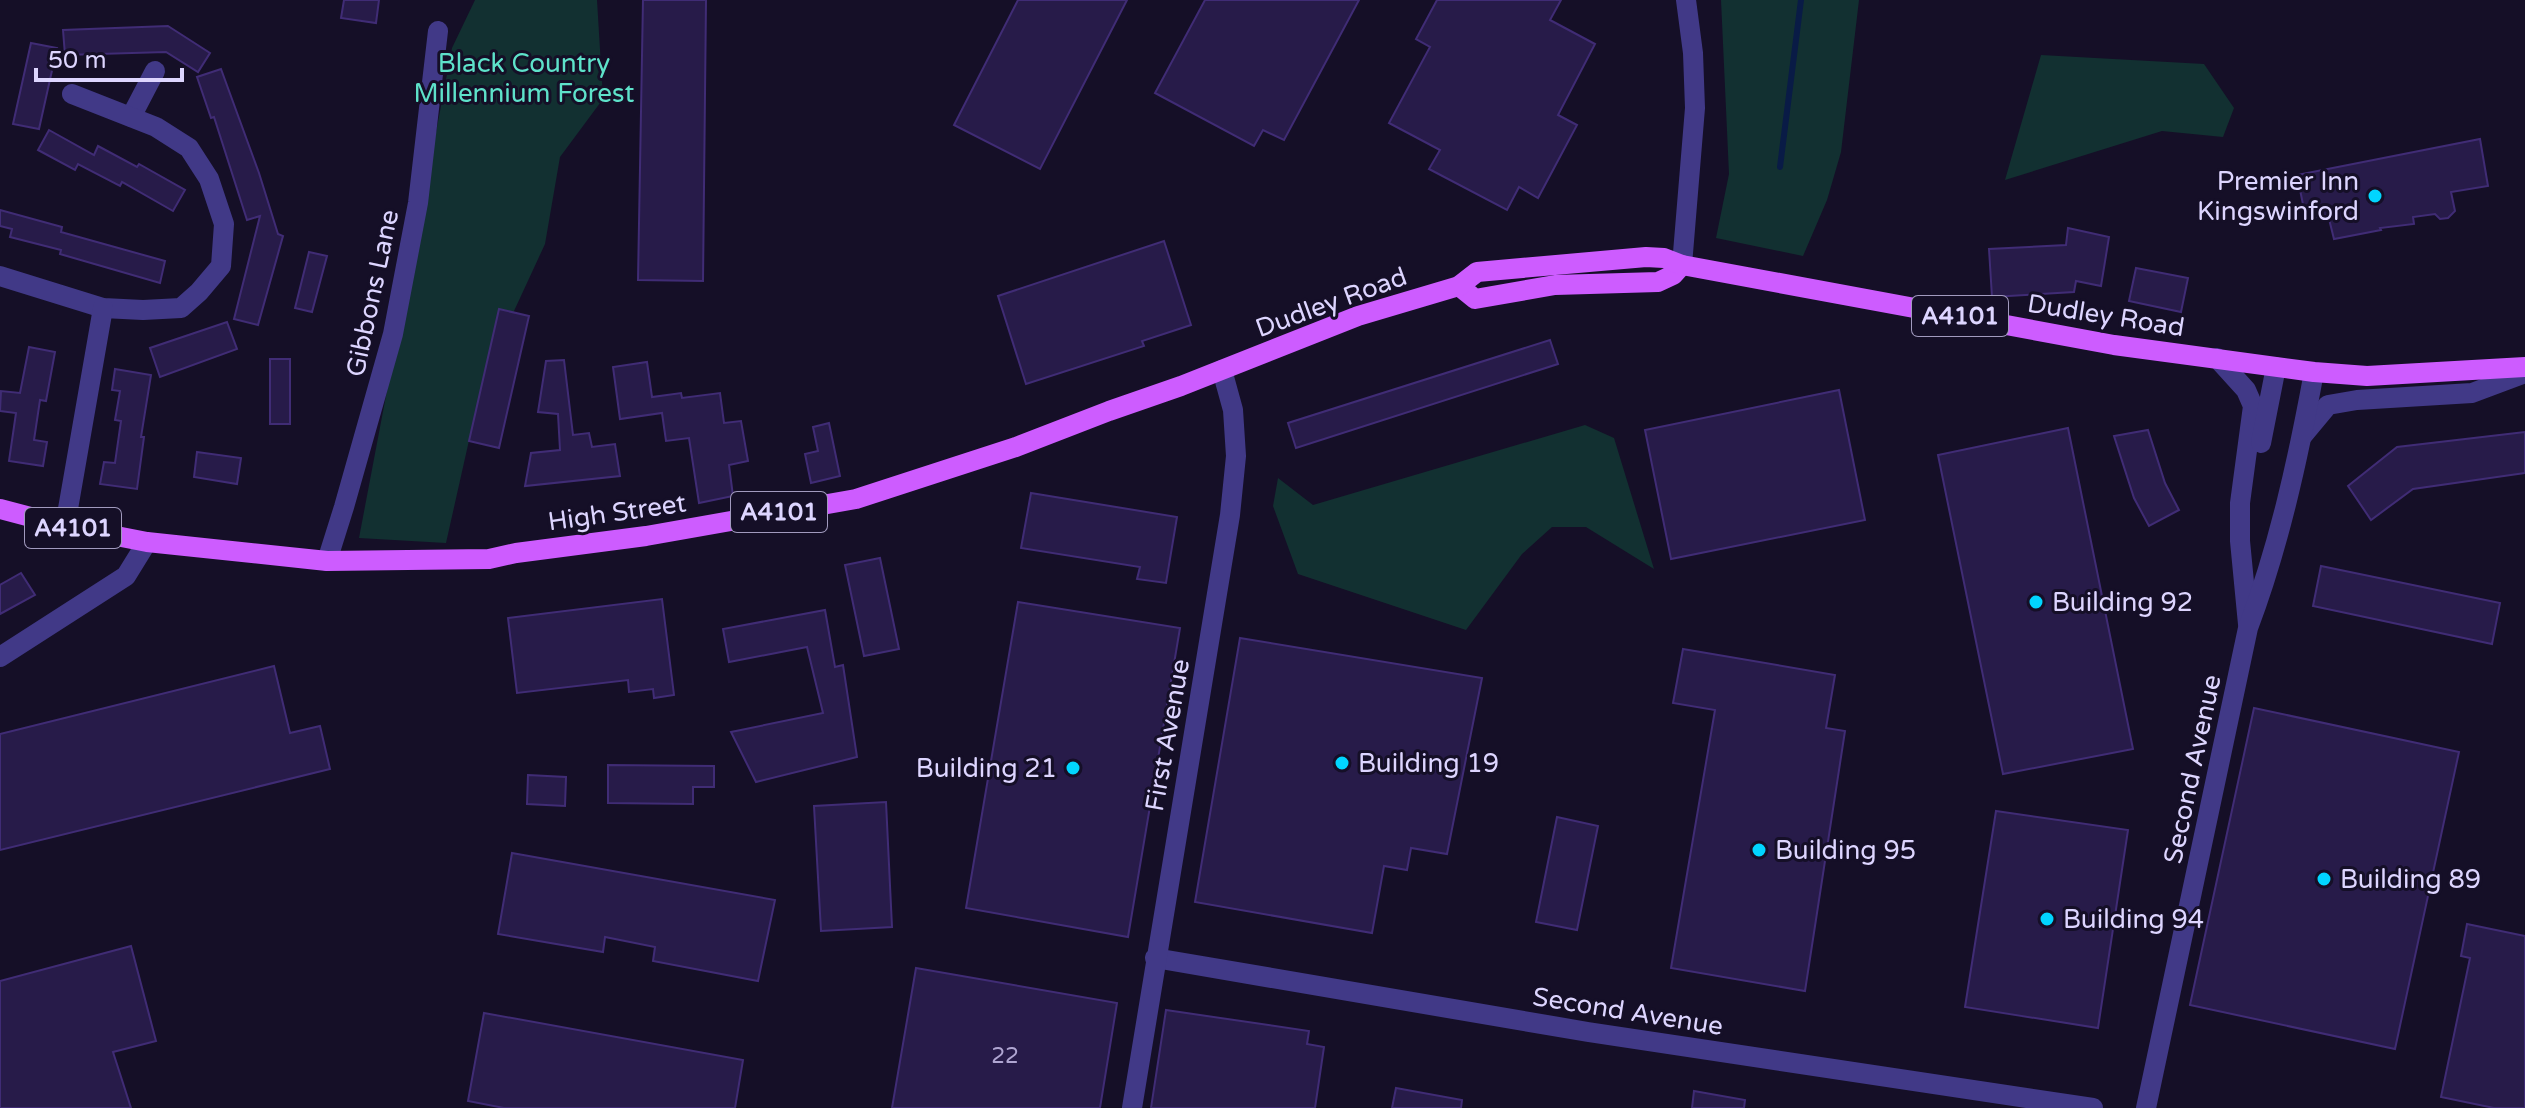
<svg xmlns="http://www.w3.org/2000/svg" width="2525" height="1108" font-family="'Varela Round',sans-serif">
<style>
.green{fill:#123031}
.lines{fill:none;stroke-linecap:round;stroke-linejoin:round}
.stream{stroke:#091b46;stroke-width:6}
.building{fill:#271b49;stroke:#402c75;stroke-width:2}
.minor{stroke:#413987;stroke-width:20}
.tertiary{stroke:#413987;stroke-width:20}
.primary{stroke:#cd5cff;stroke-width:20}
.poi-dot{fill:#01d5ff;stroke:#150f27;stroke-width:3}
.labels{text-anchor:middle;stroke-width:6;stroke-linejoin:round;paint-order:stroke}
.number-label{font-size:22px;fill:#b0a6d2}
.shield{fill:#150f27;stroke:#a19abe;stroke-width:2}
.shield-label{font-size:24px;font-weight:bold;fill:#ddd5ff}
.park-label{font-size:26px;fill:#5ee2ca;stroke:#150f27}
.poi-label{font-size:26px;fill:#ddd5ff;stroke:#150f27;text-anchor:start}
.street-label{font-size:26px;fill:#ddd5ff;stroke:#150f27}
</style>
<rect width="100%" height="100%" fill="#150f27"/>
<g class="green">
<polygon points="475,0 597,0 603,99 560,157 545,244 483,378 446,543 359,538 452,48"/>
<polygon points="1721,0 1859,0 1841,152 1827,200 1803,256 1716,238 1729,174"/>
<polygon points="2041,55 2204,64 2234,108 2223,137 2162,131 2005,180"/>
<polygon points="1585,425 1614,438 1654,569 1586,527 1552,527 1522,554 1466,630 1298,574 1273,506 1278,478 1313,505"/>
</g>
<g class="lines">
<polyline class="stream" points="1780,167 1801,0"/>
</g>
<g class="building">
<polygon points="344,0 379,0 376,23 341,18"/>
<polygon points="643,0 706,0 703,281 638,280"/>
<polygon points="1018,0 1127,0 1040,169 954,125"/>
<polygon points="1205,0 1359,0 1284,140 1263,130 1254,146 1155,93"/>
<polygon points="1437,0 1561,0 1550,20 1595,44 1558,115 1577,125 1538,198 1519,187 1507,210 1429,169 1440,150 1389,123 1430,47 1416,39"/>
<polygon points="168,26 210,53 198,72 166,52 65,55 63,30"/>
<polygon points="31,43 57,48 39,129 13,124"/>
<polygon points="221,69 259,173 278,234 283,236 258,325 234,319 260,216 247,220 214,117 211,118 197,77"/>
<polygon points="49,130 94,155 98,146 137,167 139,164 185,190 173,211 122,182 120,186 78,164 75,170 38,150"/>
<polygon points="2480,139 2488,186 2451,192 2455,211 2448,218 2440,219 2435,214 2413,217 2414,224 2380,228 2381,230 2334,239 2328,215 2306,219 2297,175"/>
<polygon points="0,210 62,227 61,232 165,261 160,283 60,254 61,250 10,237 12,229 0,226"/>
<polygon points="2068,228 2109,237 2101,286 2076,281 2074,292 1992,297 1989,249 2066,245"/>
<polygon points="1164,241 1191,325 1142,341 1144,346 1026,384 998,296"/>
<polygon points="309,252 327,256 312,312 295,308"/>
<polygon points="2136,268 2188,278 2181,312 2129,301"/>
<polygon points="499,309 529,316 499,448 469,441"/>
<polygon points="227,322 237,349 160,377 150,348"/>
<polygon points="1550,340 1558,364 1296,448 1288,423"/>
<polygon points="29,347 55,352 46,401 40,400 34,440 47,442 43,466 9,461 16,413 0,411 1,391 20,393"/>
<rect x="270" y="359" width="20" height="65"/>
<polygon points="564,360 573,435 589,433 592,447 615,444 620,476 525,486 531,453 560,450 558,414 538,412 546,361"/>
<polygon points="647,362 652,397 681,393 682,398 720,393 724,423 741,421 748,461 729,465 733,496 699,503 689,438 666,441 662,413 620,419 613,367"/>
<polygon points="115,369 151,375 141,437 144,437 137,489 100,484 104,462 115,463 121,421 115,420 120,391 112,390"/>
<polygon points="1839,390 1865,520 1671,559 1645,430"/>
<polygon points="829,423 840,476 811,483 805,454 818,451 813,427"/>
<polygon points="2068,428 2133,749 2003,774 1938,455"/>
<polygon points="2148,430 2165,483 2179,510 2149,526 2134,498 2114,436"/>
<polygon points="2525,432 2525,473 2413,489 2371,520 2348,486 2397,447"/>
<polygon points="197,452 241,458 237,484 194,477"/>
<polygon points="1031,493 1177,517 1166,583 1137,579 1140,567 1021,548"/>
<polygon points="880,558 899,649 864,656 845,565"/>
<polygon points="2321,566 2500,603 2492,644 2313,606"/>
<polygon points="21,573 35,595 0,614 0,585"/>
<polygon points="662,599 674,695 654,698 653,689 629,692 628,680 517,693 508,618"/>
<polygon points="1018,602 1180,628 1128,937 966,908"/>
<polygon points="825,610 835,667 843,665 857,757 756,782 731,732 823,713 807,647 729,662 723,629"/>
<polygon points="1240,638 1482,678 1447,854 1411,848 1407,870 1384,866 1372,933 1195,902"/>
<polygon points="1683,649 1835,675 1826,728 1845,731 1805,991 1671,968 1715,710 1673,703"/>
<polygon points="274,666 290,733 320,726 330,769 0,850 0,734"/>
<polygon points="2254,708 2459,752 2395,1049 2190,1005"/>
<polygon points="608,765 714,766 714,787 693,787 693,804 608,803"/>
<polygon points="528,775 566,777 565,806 527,804"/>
<polygon points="886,802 892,927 821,931 814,806"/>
<polygon points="1996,811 2128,830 2098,1028 1965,1007"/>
<polygon points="1557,817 1598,826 1577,930 1536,922"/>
<polygon points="512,853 775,900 758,981 653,961 655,947 605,937 603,952 498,934"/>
<polygon points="2467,924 2525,936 2525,1108 2494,1108 2441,1097 2470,958 2461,956"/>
<polygon points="131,946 156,1041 113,1052 131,1108 0,1108 0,981"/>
<polygon points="916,968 1117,1003 1100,1108 892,1108"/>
<polygon points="1166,1010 1309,1031 1307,1044 1324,1047 1315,1108 1151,1108"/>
<polygon points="484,1013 743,1060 735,1108 504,1108 468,1101"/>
<polygon points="1396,1088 1462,1100 1461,1108 1392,1108"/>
<polygon points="1694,1091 1745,1100 1744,1108 1692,1108"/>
</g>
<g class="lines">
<g class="minor">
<polyline points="131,117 155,71"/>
<polyline points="1682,265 1695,108 1693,53 1686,0"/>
<polyline points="0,276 103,308 143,310 181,308 199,292 221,266 224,224 209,179 189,148 156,127 72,94"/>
<polyline points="2217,358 2246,390 2253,406 2240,503 2240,541 2248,624"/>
<polyline points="2303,435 2328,405 2357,400 2472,393 2525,373"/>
<polyline points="2261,443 2276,367"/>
<polyline points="65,526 103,308"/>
<polyline points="327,561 344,507 393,334 418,203 438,31"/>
<polyline points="1155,958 1588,1032 2093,1108"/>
<polyline points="1132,1108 1230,515 1236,456 1233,410 1222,370"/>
<path d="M2146,1108L2248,628C2279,546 2298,459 2314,372"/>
</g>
<polyline class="tertiary" points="0,657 126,576 147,542"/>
<g class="primary">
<polyline points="1459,286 1475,299 1555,285 1658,282 1673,275 1682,265"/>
<polyline points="0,509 65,526 147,542 327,561 489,559 516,553 646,536 856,499 1016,447 1109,411 1181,386 1358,316 1459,286 1477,272 1646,257 1664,258 1682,265 2114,345 2314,372 2367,376 2525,367"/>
</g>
</g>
<g class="poi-dot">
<circle cx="2375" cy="196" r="8"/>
<circle cx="2036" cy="602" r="8"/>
<circle cx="1342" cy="763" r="8"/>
<circle cx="1073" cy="768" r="8"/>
<circle cx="1759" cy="850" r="8"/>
<circle cx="2324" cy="879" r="8"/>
<circle cx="2047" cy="919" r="8"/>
</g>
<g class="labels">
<g class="number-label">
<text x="1005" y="1063">22</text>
</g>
<g class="shield">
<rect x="1912" y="296" width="96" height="40" rx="6"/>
<rect x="731" y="492" width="96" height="40" rx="6"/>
<rect x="25" y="508" width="96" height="40" rx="6"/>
</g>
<g class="shield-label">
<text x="1960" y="324">A4101</text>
<text x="779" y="520">A4101</text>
<text x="73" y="536">A4101</text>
</g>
<g class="park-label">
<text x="524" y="72">Black Country<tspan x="524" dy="30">Millennium Forest</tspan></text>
</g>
<g class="poi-label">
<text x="2359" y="190" text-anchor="end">Premier Inn<tspan x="2359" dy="30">Kingswinford</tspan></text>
<text x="2052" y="611">Building 92</text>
<text x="1358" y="772">Building 19</text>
<text x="1057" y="777" text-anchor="end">Building 21</text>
<text x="1775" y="859">Building 95</text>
<text x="2340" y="888">Building 89</text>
<text x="2063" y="928">Building 94</text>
</g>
<g class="street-label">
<text transform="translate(372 293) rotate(-78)" y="9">Gibbons Lane</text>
<text transform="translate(1331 302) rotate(-20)" y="9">Dudley Road</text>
<text transform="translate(2106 315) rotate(9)" y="9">Dudley Road</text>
<text transform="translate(617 512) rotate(-8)" y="9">High Street</text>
<text transform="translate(1167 735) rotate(-80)" y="9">First Avenue</text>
<text transform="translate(2192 769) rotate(-78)" y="9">Second Avenue</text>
<text transform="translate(1628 1011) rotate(9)" y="9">Second Avenue</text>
</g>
</g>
<path d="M36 68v12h146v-12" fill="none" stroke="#ddd5ff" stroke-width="4"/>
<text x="48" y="68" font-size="24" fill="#ddd5ff" stroke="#150f27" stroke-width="6" paint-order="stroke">50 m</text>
</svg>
